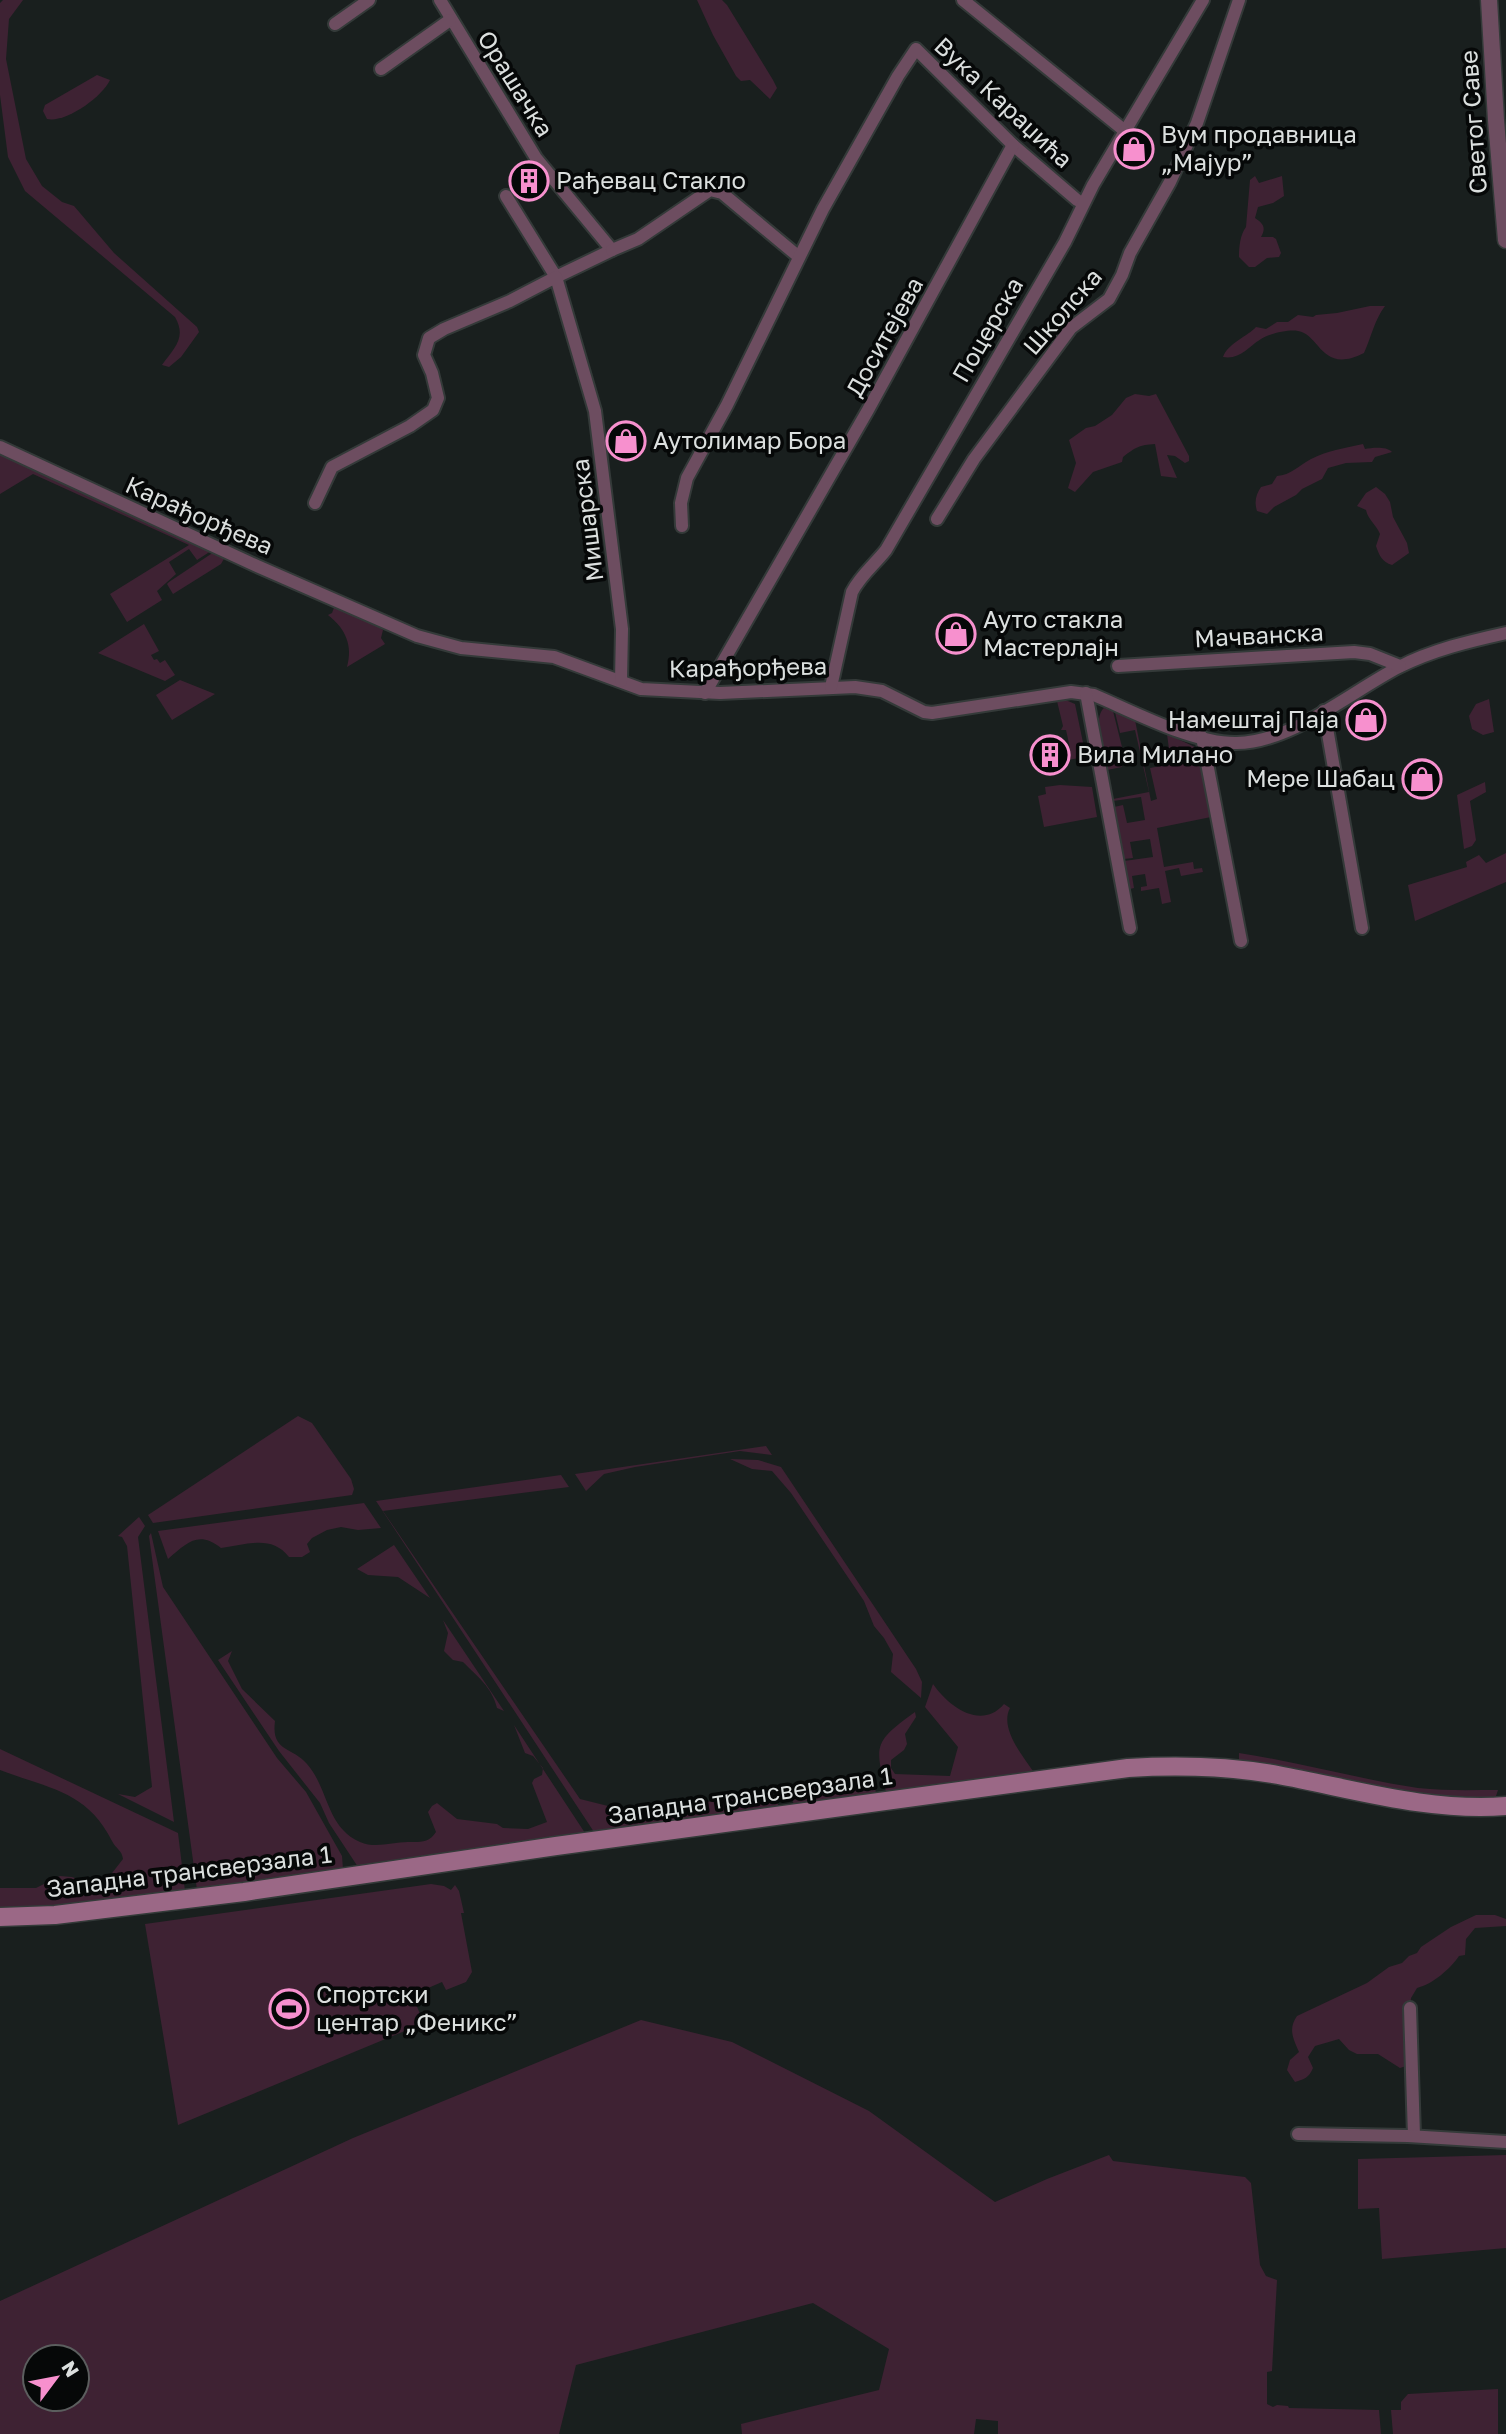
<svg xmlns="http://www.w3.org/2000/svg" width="1506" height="2434" font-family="'Golos Text',sans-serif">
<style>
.green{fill:#3e2233;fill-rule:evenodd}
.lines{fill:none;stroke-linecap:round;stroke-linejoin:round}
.minor-casing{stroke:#343a39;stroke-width:16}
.tertiary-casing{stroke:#343a39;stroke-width:19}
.secondary-casing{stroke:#343a39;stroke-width:21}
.minor{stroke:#6d4d60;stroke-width:12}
.tertiary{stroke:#6d4d60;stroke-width:16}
.secondary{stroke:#9b6886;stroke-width:18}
.labels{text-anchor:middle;stroke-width:7;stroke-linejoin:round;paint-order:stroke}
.street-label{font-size:24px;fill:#dbdfde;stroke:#060808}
.poi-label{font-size:24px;fill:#dbdfde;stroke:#060808;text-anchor:start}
</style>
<rect width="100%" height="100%" fill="#191f1e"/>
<g class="green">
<path d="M3,0H23L9,19L6,59L26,159L42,186L62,202L74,206L114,253L197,327L199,332L181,357L169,367L162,365C174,348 187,338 175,317L25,191L8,157L0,95V3Z"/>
<polygon points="697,0 722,0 727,5 773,80 777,88 770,99 750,80 741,81 736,76 713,35"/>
<path d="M97,75L110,80C102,97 66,123 47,119L43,111L45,105Z"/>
<path d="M1255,176L1259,183L1282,176L1284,196L1273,203L1258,207L1255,218C1264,224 1266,228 1261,237H1273L1276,239L1281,253L1279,257L1267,258L1255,267H1249L1239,257C1239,247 1240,235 1246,227L1250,180Z"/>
<path d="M1370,306H1385C1374,321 1372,335 1364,353C1321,375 1320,334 1298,331C1289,329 1268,334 1261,339C1248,347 1240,360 1223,357C1228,343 1248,336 1256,327L1266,329L1277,322H1288L1298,315L1313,317L1316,315L1337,313Z"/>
<path d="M1135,394L1149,396L1156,394L1189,456V461L1185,463L1175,456L1167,455L1177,478L1161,476L1155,444C1139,445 1136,447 1123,457L1122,462L1093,472L1075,492L1068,488L1076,463L1069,440L1086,428L1095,426L1112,415L1126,398Z"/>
<path d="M1363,444L1365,449C1372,448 1386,446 1392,452L1375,457L1372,462L1346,463L1328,468L1322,479L1302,489L1296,495L1274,507L1267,514L1257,511C1254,502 1256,494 1261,487L1272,484L1277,476C1291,475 1298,466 1311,459C1327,451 1344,448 1363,444Z"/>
<polygon points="0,454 211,551 197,560 189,549 169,562 176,574 157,591 162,600 127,622 110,594 189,545 33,474 0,494"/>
<path d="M1376,487L1385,494L1390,502L1393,517L1407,543L1409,553L1392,565C1382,562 1379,555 1376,546L1380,534C1376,524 1368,520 1366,510L1357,506L1366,493Z"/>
<polygon points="214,552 225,557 221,564 173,594 167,584 169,582"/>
<path d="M335,605L371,622L383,630L381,638L385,644L347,667C353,646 346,629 328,615L332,613Z"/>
<polygon points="144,624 159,651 151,655 154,660 157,659 160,663 165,660 175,675 165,681 98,653"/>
<polygon points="180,680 215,694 172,720 156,695"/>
<polygon points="1489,699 1494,732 1483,735 1472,729 1469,716 1476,704"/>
<polygon points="1057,701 1068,701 1075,704 1086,757 1067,760 1065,749 1070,748 1066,730 1061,730 1063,726"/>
<path d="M1104,708L1113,711L1123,751L1118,752L1122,767L1107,770C1104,755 1092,718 1104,708Z"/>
<polygon points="1115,712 1135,720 1151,801 1157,799 1150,768 1171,764 1167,734 1197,748 1211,817 1157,828 1164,867 1193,862 1194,869 1202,868 1203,872 1181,876 1179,868 1165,871 1171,902 1162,904 1159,888 1141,891 1141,887 1147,886 1145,874 1132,876 1134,888 1130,889 1124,861 1153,857 1150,839 1130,842 1133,858 1124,859 1114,807 1123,805 1127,823 1145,820 1141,797 1113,801 1113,799 1149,792 1135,730 1120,733"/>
<polygon points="1485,782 1486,792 1470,801 1476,840 1472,846 1464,849 1457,795"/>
<polygon points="1060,785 1092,787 1097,817 1044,827 1038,796 1046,794 1045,787"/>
<polygon points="1506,853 1506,882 1415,921 1408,885 1467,867 1466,862 1479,855 1486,863"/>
<polygon points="298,1416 312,1423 351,1479 354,1489 352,1495 153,1523 148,1515"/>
<polygon points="766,1446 772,1455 740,1451 635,1467 604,1474 586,1491 575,1474"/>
<polygon points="730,1459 758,1460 781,1467 916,1669 922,1682 921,1698 891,1672 893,1654 884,1638 874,1626 864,1601 791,1493 772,1471 752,1469"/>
<polygon points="561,1475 569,1487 383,1511 580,1799 640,1814 758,1793 766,1787 782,1810 596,1835 382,1510 376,1501"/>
<path d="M364,1503L381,1528L358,1530L341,1527L327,1530L312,1538L307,1544L310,1552L302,1557H289C271,1534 247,1545 221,1548C198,1530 187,1543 168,1559L158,1531Z"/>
<polygon points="139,1517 145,1526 138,1537 174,1822 118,1794 135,1797 152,1787 127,1546 122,1537 118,1536"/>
<polygon points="151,1533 163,1587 277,1758 306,1792 342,1856 343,1869 197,1890 149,1536"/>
<polygon points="394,1545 430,1598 398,1577 368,1575 357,1569"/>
<path d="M443,1620L504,1711L497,1708C492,1687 477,1676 463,1662L453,1660L444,1651L448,1633Z"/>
<path d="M232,1651L228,1661L242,1689L275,1721C271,1752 291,1746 307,1764C329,1789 326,1827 360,1842C376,1849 392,1842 408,1842C421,1842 429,1843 436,1832L428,1812L432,1806L437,1803L457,1819L497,1824L503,1828L528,1829L547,1822L532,1783L534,1779L542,1775L543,1768L533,1756L525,1753L514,1725L587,1836L358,1867L329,1823L320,1803L279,1751L218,1660Z"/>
<path d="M933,1684C948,1706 981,1731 1004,1704L1010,1708C999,1729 1024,1757 1035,1774L887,1796C875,1745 872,1743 915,1712L916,1717L905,1734L907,1744L904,1750L891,1760V1768L895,1774L950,1776L958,1747L925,1707Z"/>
<path d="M0,1749L178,1833L185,1891L73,1905L0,1908V1888H36L60,1876L72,1877L94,1885L109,1877L123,1859C122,1850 116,1849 112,1841C86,1790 49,1789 0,1770Z"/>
<path d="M1239,1753C1299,1762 1358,1779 1418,1788C1445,1791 1471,1790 1498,1790L1495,1799L1452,1801L1239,1762Z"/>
<path d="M874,1776L876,1795L796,1807L788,1794C811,1782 821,1774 844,1789L862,1784Z"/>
<polygon points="431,1884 444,1886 451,1890 455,1885 459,1891 464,1913 461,1913 472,1972 466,1982 446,1990 442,1982 412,1995 424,2023 178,2125 145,1924"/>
<path d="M1476,1915H1495L1506,1919V1926L1475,1928L1466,1939L1465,1955L1459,1956C1450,1969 1433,1984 1417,1988L1411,1998L1410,2008L1417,2026L1406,2066L1400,2068L1378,2054H1357L1349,2050L1339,2039L1315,2046L1308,2057L1313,2068C1309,2078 1304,2079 1295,2082L1287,2070L1290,2060L1299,2052C1293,2038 1288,2029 1297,2016L1367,1983L1389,1967L1402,1963L1409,1956L1417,1953L1421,1947L1451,1927Z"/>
<path d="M641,2020L732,2042L869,2111L995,2202L1047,2179L1109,2155L1113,2161L1245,2177L1251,2183L1260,2265L1266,2276L1277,2280L1272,2371L1267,2372V2404L1273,2407L1277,2405L1288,2406L1289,2408L1379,2410L1381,2434H998V2421L976,2419L974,2434H742L741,2424L879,2390L889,2349L813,2303L576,2365L559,2434H0V2301L353,2138ZM35,2357H77V2399H35Z"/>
<polygon points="1506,2155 1506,2248 1382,2259 1379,2208 1358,2209 1358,2159"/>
<polygon points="1498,2389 1498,2434 1393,2434 1391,2410 1401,2410 1401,2402 1408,2394"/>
</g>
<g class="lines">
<g class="minor-casing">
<g id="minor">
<polyline points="440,0 536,158 612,250 556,277 506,196"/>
<polyline points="963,0 1125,131"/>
<polyline points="335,24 369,0"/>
<polyline points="381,69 450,20"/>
<polyline points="612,250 638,239 710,190 722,193 799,257"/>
<path d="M0,447L257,566L417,636L461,648L554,657L641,689L720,693L855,687L882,691L924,712L932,713L1071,692L1094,695C1134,712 1192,743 1235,743C1290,744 1352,691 1399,667C1432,650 1470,641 1506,633"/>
<polyline points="315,503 332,467 410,426 433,410 438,398 432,373 424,355 429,338 444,329 510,301 556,277 595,411 622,629 621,681"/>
<polyline points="937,519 974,459 1071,328 1109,299 1122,275 1130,253 1170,182 1197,123 1239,0"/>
<polyline points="682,526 681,503 687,478 727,405 823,209 898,76 916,49 1013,145 1077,200 1083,203"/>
<polyline points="1118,666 1354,652 1370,654 1400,666"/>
<path d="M831,687L852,592C860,576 875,564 886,550L1065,242L1093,185L1203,0"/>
<polyline points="705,693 868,410 1013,145"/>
<polyline points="1086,693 1130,928"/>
<polyline points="1324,711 1362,928"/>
<polyline points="1202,737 1241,941"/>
<polyline points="1410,2008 1414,2136"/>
<polyline points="1298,2134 1408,2136 1506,2142"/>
</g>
</g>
<g class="tertiary-casing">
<polyline id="tertiary" points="1489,0 1496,120 1506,240"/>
</g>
<g class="secondary-casing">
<path id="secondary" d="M0,1917L55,1915L244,1892L556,1846L1128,1768C1178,1765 1228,1766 1278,1775C1354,1789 1428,1812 1506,1806"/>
</g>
<use href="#minor" class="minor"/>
<use href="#tertiary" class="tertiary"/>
<use href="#secondary" class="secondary"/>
</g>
<defs>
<g id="shop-ring" transform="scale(2.0125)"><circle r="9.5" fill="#060808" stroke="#f790ce" stroke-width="1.5"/><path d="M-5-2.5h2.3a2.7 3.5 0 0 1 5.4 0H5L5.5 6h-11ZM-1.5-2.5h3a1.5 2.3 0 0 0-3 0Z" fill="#f790ce"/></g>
<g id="building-ring" transform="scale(2.0125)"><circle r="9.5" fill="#060808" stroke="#f790ce" stroke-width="1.5"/><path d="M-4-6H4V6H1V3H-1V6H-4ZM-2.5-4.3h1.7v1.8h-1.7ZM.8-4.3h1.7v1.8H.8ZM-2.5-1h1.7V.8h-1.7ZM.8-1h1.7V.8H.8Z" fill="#f790ce"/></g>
<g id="stadium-ring" transform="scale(2.0125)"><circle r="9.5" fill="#060808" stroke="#f790ce" stroke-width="1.5"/><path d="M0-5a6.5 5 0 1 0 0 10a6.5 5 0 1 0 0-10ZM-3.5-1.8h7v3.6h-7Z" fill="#f790ce"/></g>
</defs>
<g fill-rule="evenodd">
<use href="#shop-ring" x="1134" y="149"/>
<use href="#building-ring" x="529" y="181"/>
<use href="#shop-ring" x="626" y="441"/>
<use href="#shop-ring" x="956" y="634"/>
<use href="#shop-ring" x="1366" y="720"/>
<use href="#building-ring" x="1050" y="755"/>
<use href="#shop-ring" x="1422" y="779"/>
<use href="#stadium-ring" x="289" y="2009"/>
</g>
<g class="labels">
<g class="street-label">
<text transform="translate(515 84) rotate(58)" y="8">Орашачка</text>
<text transform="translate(1003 103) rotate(43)" y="8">Вука Караџића</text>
<text transform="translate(1474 122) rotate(-94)" y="8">Светог Саве</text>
<text transform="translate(1063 312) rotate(-49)" y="8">Школска</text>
<text transform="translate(988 330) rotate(-60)" y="8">Поцерска</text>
<text transform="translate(885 337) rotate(-61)" y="8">Доситејева</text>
<text transform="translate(199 516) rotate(24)" y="8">Карађорђева</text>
<text transform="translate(588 520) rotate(-97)" y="8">Мишарска</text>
<text transform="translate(1259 636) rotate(-3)" y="8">Мачванска</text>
<text transform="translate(748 668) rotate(-1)" y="8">Карађорђева</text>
<text transform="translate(750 1796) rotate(-8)" y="8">Западна трансверзала 1</text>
<text transform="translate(189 1872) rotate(-7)" y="8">Западна трансверзала 1</text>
</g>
<g class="poi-label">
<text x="1161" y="143">Вум продавница<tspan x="1161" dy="28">„Мајур”</tspan></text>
<text x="556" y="189">Рађевац Стакло</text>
<text x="653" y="449">Аутолимар Бора</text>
<text x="983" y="628">Ауто стакла<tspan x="983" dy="28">Мастерлајн</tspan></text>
<text x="1339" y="728" text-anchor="end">Намештај Паја</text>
<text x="1077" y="763">Вила Милано</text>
<text x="1395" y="787" text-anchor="end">Мере Шабац</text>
<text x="316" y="2003">Спортски<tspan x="316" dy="28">центар „Феникс”</tspan></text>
</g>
</g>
<g transform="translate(56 2378) rotate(58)"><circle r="33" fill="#060808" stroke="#5b5e5e" stroke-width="2"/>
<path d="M0-5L12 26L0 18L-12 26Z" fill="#f790ce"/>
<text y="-10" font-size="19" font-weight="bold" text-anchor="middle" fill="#dbdfde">N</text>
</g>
</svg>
